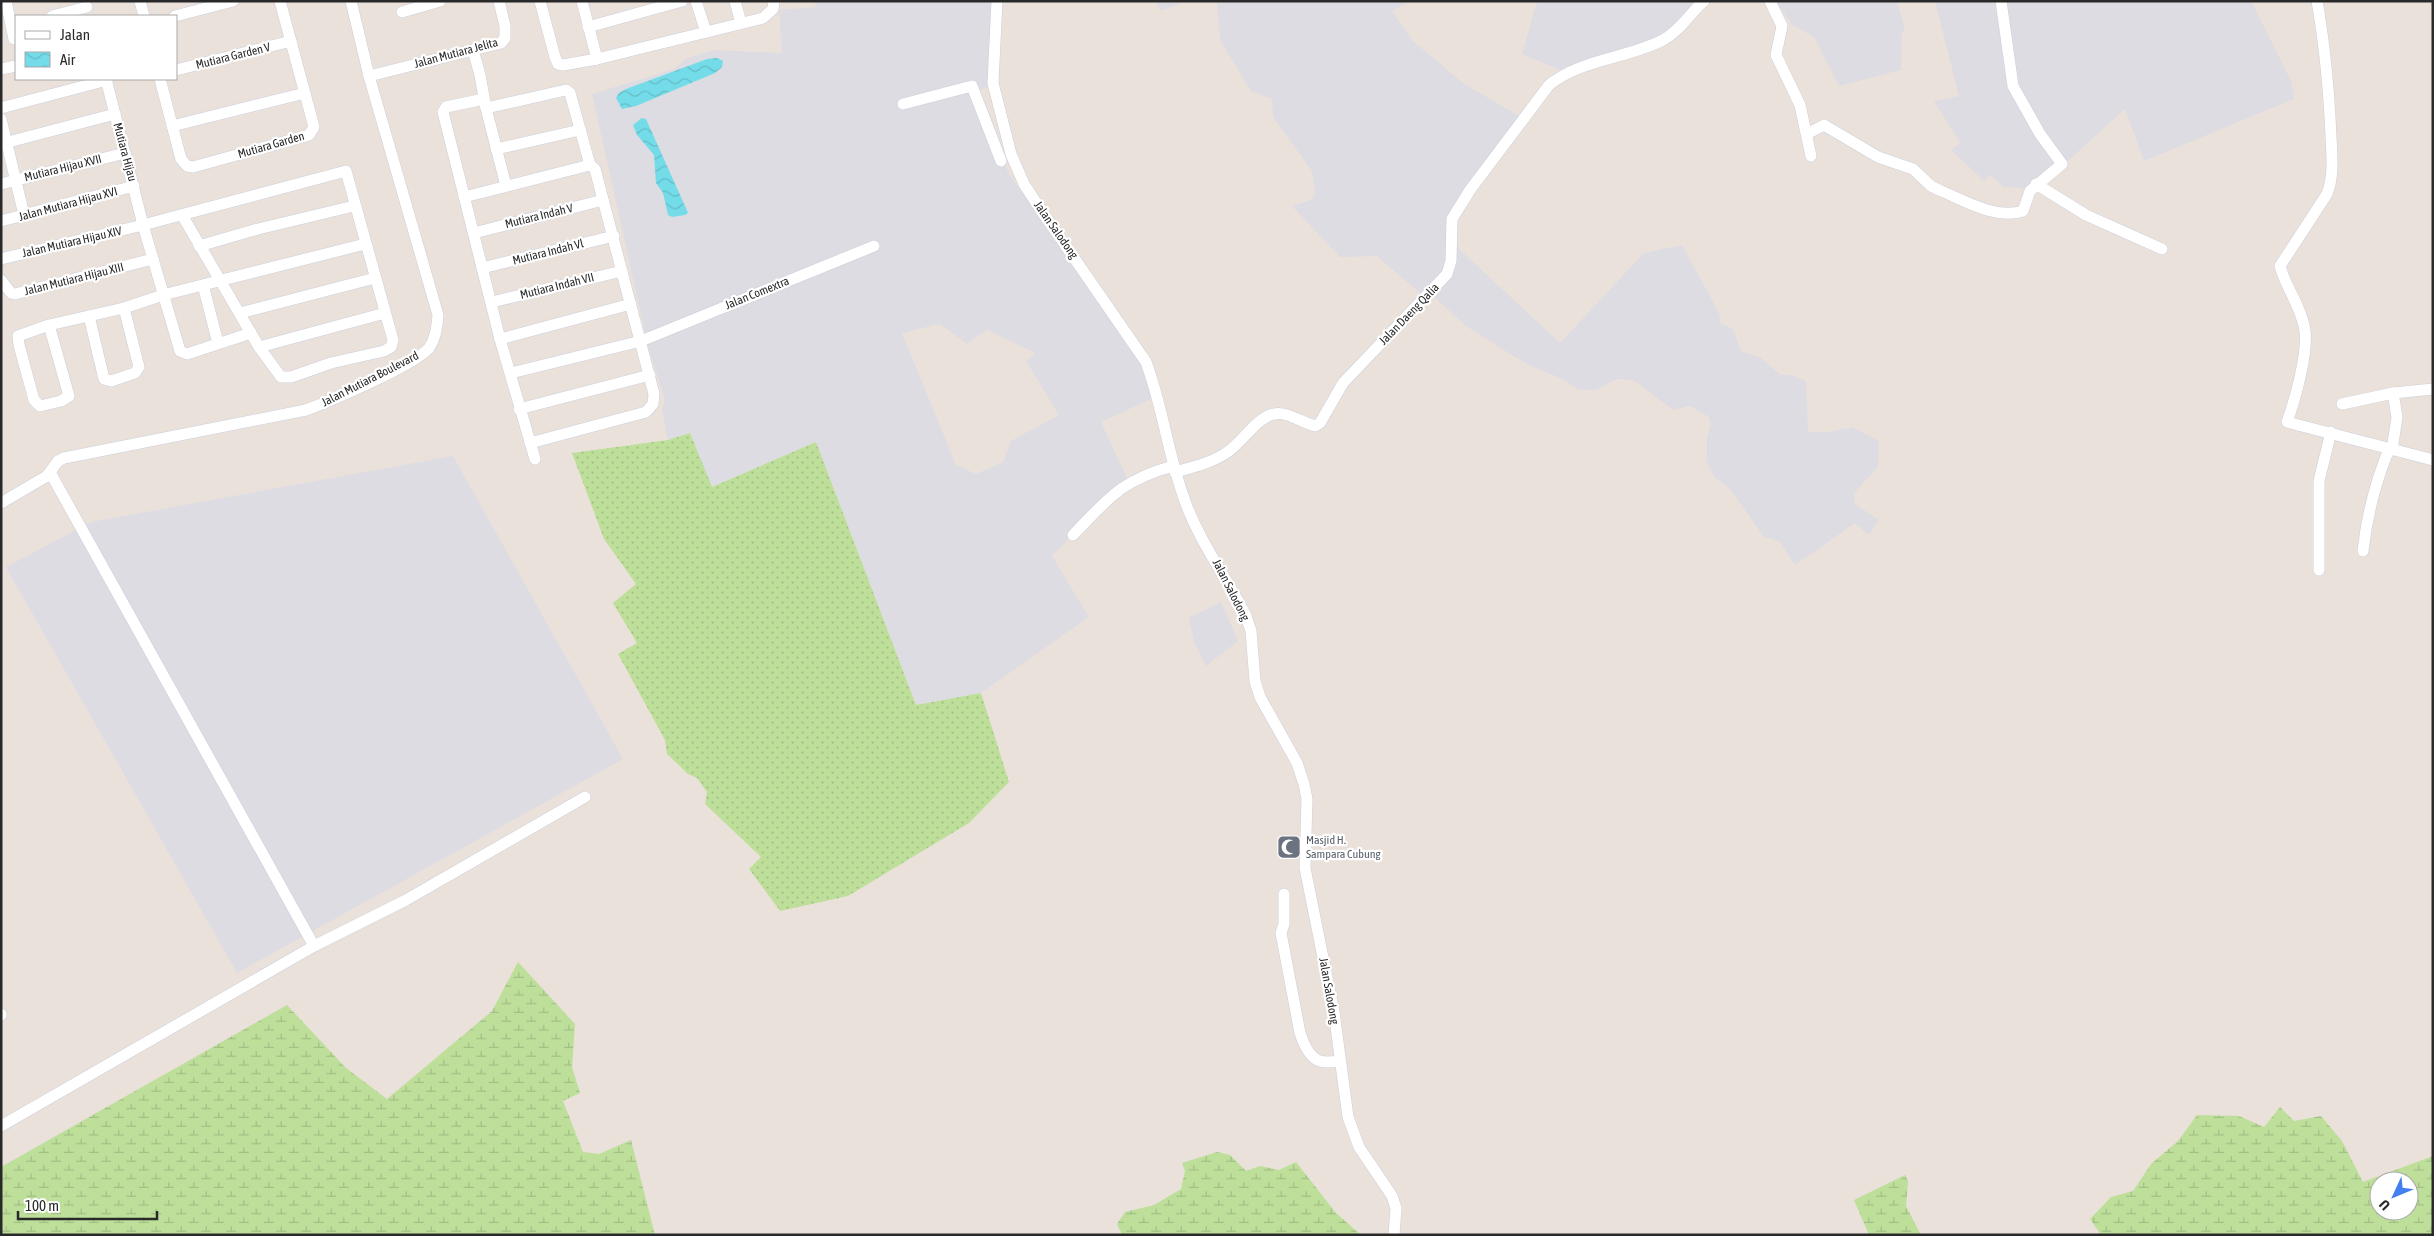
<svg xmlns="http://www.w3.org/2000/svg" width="2434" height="1236" font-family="'Asap Condensed',sans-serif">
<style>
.industrial{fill:#dddce3;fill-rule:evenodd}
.grass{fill:url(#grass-dots)}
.wetland{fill:url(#wetland-marsh);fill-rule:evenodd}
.water{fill:url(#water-waves)}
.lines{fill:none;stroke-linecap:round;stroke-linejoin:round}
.minor-casing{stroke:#cacfda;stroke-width:12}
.minor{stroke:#fff;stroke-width:11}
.labels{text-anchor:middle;stroke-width:4.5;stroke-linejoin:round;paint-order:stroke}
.street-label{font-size:12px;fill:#292929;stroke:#fff}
.worship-label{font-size:12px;fill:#5b616d;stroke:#fff;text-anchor:start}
</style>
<defs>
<pattern id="grass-dots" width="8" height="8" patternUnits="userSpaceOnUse" patternTransform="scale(1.25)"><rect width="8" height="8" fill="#bddf9a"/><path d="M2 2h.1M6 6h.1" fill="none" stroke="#a2bf85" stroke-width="1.8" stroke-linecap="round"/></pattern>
<pattern id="wetland-marsh" width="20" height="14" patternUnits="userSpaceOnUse" patternTransform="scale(1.25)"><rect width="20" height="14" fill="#bddf9a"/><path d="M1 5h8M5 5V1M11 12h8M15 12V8" fill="none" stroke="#a2bf85"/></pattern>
<pattern id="water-waves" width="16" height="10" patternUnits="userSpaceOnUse" patternTransform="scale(1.25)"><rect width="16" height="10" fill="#73dce8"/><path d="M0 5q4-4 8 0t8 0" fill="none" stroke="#64bdc7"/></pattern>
</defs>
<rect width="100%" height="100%" fill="#ebe1db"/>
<g class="industrial">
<path d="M815,1H992L990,14V86L979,90L995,140L1009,174L1137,354L1153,398L1101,422L1127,478L1052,556L1089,617L981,693L916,705L816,442L711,487L690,433L668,440L666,432L662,409L665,400L648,346L592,94L674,69L687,58L713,50L782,53L779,10L816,7ZM940,324L967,344L987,330L1035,353L1026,361L1059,415L1011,441L1003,462L976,474L956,465L902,333Z"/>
<polygon points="1156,1 1187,1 1161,11"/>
<polygon points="1217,1 1411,1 1392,11 1413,41 1463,83 1519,116 1450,212 1445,267 1422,295 1377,256 1340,257 1292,206 1311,200 1315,194 1312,171 1273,117 1272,99 1251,91 1220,40"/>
<polygon points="1537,1 1696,1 1671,32 1654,40 1560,70 1522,54"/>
<polygon points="1776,1 1897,1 1905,29 1902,33 1901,70 1839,86 1814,37 1792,25"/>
<polygon points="1935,1 2251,1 2291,81 2294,99 2144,161 2125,109 2037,189 2004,187 1990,175 1984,181 1951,150 1960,143 1934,101 1959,96"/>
<polygon points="1682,245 1719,313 1721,324 1733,329 1741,351 1761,358 1781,375 1792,375 1806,381 1808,432 1828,432 1852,427 1879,441 1878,467 1854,493 1855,504 1879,520 1869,535 1855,523 1795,565 1779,541 1764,537 1730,489 1714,477 1707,462 1707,437 1711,425 1709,417 1690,406 1673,410 1633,380 1617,379 1596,390 1579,390 1563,379 1528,365 1466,326 1430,293 1455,268 1457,247 1560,343 1644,253"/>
<polygon points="453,456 623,759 237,973 6,567 91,522"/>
<polygon points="1221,602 1238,641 1206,666 1194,642 1189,618"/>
</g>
<polygon class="grass" points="690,433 712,487 816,442 916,705 981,693 1009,782 969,823 848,896 780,911 749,869 761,857 705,804 707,792 697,778 688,774 667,754 665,740 618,654 637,643 613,603 636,584 604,539 572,453 668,440"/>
<g class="wetland">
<polygon points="518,962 575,1024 572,1067 580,1093 563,1101 583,1152 599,1154 631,1140 655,1235 1,1235 1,1167 287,1005 346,1068 387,1099 492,1011"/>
<path d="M2280,1107L2294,1121L2321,1116L2342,1141L2363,1182L2433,1156V1235H2101L2090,1219L2111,1197L2133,1191L2151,1164L2178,1141L2197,1115L2239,1116L2264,1127ZM2379,1181H2409V1211H2379Z"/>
<polygon points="1217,1152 1230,1155 1246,1171 1260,1166 1279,1170 1296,1162 1336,1213 1361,1235 1122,1235 1117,1224 1125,1212 1154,1205 1181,1189 1185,1171 1182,1163"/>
<polygon points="1905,1175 1908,1181 1906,1206 1921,1235 1869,1235 1854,1200"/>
</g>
<g class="water">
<polygon points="717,58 723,61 722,67 715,73 636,106 622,109 616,98 619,93 626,89 707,59"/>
<polygon points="642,118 646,119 685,206 688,213 685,215 672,217 668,215 663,193 656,183 654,155 637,135 633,125"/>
</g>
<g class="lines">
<g class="minor-casing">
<g id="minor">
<polyline points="6,1 14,39"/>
<polyline points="140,1 144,16"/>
<polyline points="540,1 555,57 558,64 563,65 597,59 763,18 773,9 774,1"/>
<polyline points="582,1 597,59"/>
<polyline points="696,1 706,32"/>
<polyline points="735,1 741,23"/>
<path d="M997,1L993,83L1011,154L1024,184L1041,210L1146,362C1163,407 1168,456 1185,501C1199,541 1227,578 1246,616L1251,631L1255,681L1260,697L1297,763L1304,784L1307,799L1305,868L1334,1012L1348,1117L1359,1147L1392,1196L1396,1208L1394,1235"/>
<polyline points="1770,1 1782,26 1776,55 1800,105 1811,156"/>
<path d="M2317,1C2325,46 2329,91 2331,137C2332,157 2334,176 2327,194L2280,266C2286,288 2302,308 2305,331C2308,354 2295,400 2287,422L2433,460"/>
<polyline points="402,12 440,1"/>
<polyline points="52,16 87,7"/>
<polyline points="175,16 233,1"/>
<polyline points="588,27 682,1"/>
<polyline points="473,50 480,75 486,108 566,90 570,93 590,165 595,169 654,394 653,404 646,412 530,443"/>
<polyline points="1,69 16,66"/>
<polyline points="176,70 291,41"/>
<polyline points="369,76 501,43 505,38 505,26 499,1"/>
<polyline points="106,79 143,225 180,351 187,354 251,333"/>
<polyline points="160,79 181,159 187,166 193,167 309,135 314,127 280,1"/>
<polyline points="484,99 446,107 443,112 500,339 535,459"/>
<polyline points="903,104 972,86 1001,161"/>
<polyline points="1,108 107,80"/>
<polyline points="486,108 506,186"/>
<polyline points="1,119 24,215"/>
<polyline points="172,126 305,93"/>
<path d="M1807,134L1824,125L1878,157L1913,169L1931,186L1939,190C1964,200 1995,220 2023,211L2030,191L2062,164L2040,134L2013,86L2001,1"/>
<polyline points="1,144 115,114"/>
<polyline points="496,149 580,130"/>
<polyline points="1,184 125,153"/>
<polyline points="2036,184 2086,215 2162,249"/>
<polyline points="464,197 590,165"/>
<polyline points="1,221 134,186"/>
<polyline points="474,233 603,200"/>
<polyline points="199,246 258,229 354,206"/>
<polyline points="1,259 143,225 346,171 393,340 391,347 384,351 331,363 291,377 281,377 259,347 182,215"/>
<polyline points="482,268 614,236"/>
<polyline points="1,280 11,293 15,294 153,259"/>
<polyline points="203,285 218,343"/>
<polyline points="492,302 622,271"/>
<polyline points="240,313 375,278"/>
<polyline points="89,316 104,379 111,381 135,373 139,367 124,308 163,295 365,244"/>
<polyline points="49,325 69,396 61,401 40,406 34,400 19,345 18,336 49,325 124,308"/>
<polyline points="500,339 631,304"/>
<polyline points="259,347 385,313"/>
<polyline points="511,373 641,341 874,246"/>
<polyline points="2393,393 2433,389"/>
<polyline points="2342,404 2393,393 2397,417 2392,450"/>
<polyline points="519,409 650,375"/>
<path d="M1175,472C1193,467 1211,463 1226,453C1241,444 1258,416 1274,414C1288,411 1302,423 1315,426L1320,423L1343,383L1447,274L1451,261L1452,219L1470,190L1549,85C1581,59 1626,59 1663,40C1680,31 1690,13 1704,1"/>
<polyline points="51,474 314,946"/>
<path d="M1,503L47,476L58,461L64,458L306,410C330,401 415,365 429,348C436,338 437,326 438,315L369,76L351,1"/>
<path d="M1073,535C1109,498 1120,481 1173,466"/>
<path d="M2363,551C2367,515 2375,483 2389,449"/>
<polyline points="2319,570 2319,481 2331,432"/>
<path d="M1284,894V924L1281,933L1300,1033C1303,1042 1309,1058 1320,1061C1326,1063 1334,1061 1340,1062"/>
<polyline points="1,1014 1,1015"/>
<polyline points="1,1126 314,946 406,900 585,797"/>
</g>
</g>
<use href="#minor" class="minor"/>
</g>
<defs>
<g id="mosque-square" transform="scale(1.25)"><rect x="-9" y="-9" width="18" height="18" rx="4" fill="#6b7280" stroke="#fff"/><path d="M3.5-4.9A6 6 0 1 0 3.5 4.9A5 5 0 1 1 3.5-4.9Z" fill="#fff"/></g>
</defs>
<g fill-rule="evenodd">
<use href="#mosque-square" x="1289" y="847"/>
</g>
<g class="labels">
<g class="street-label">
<text transform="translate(456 53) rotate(-15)" y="4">Jalan Mutiara Jelita</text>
<text transform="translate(233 56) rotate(-14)" y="4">Mutiara Garden V</text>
<text transform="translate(271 145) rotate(-16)" y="4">Mutiara Garden</text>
<text transform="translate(125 152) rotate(75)" y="4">Mutiara Hijau</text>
<text transform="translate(63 168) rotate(-14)" y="4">Mutiara Hijau XVII</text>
<text transform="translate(68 204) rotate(-15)" y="4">Jalan Mutiara Hijau XVI</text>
<text transform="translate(539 216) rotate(-14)" y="4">Mutiara Indah V</text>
<text transform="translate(1056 230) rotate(55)" y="4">Jalan Salodong</text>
<text transform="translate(72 242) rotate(-13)" y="4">Jalan Mutiara Hijau XIV</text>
<text transform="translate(548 252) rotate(-14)" y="4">Mutiara Indah Vl</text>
<text transform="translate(74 279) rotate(-14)" y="4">Jalan Mutiara Hijau XIII</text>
<text transform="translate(557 286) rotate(-14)" y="4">Mutiara Indah VII</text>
<text transform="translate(757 293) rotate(-22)" y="4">Jalan Comextra</text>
<text transform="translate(1409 314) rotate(-46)" y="4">Jalan Daeng Qalia</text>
<text transform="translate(370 379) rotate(-27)" y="4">Jalan Mutiara Boulevard</text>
<text transform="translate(1231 590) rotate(63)" y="4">Jalan Salodong</text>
<text transform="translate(1329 991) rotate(80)" y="4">Jalan Salodong</text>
</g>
<g class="worship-label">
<text x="1306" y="844">Masjid H.<tspan x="1306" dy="14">Sampara Cubung</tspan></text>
</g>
</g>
<rect width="2434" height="1236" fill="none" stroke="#292929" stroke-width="5"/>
<rect x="15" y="15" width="162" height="65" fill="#ffffff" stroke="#a9a9a9"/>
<rect x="25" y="31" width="25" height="8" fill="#ffffff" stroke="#a9a9a9"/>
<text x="60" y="40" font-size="15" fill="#292929">Jalan</text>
<rect x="25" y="52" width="25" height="15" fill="url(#water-waves)" stroke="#a9a9a9"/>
<text x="60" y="65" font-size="15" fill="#292929">Air</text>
<g transform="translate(2394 1196) rotate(226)"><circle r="24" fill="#ffffff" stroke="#a9a9a9"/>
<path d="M0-4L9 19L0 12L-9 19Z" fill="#437ff0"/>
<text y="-8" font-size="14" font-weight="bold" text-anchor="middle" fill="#292929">U</text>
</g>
<path d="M18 1211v8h139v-8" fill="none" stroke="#292929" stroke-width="2.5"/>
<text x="25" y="1211" font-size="15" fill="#292929" stroke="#ffffff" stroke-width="4" paint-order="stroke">100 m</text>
</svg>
